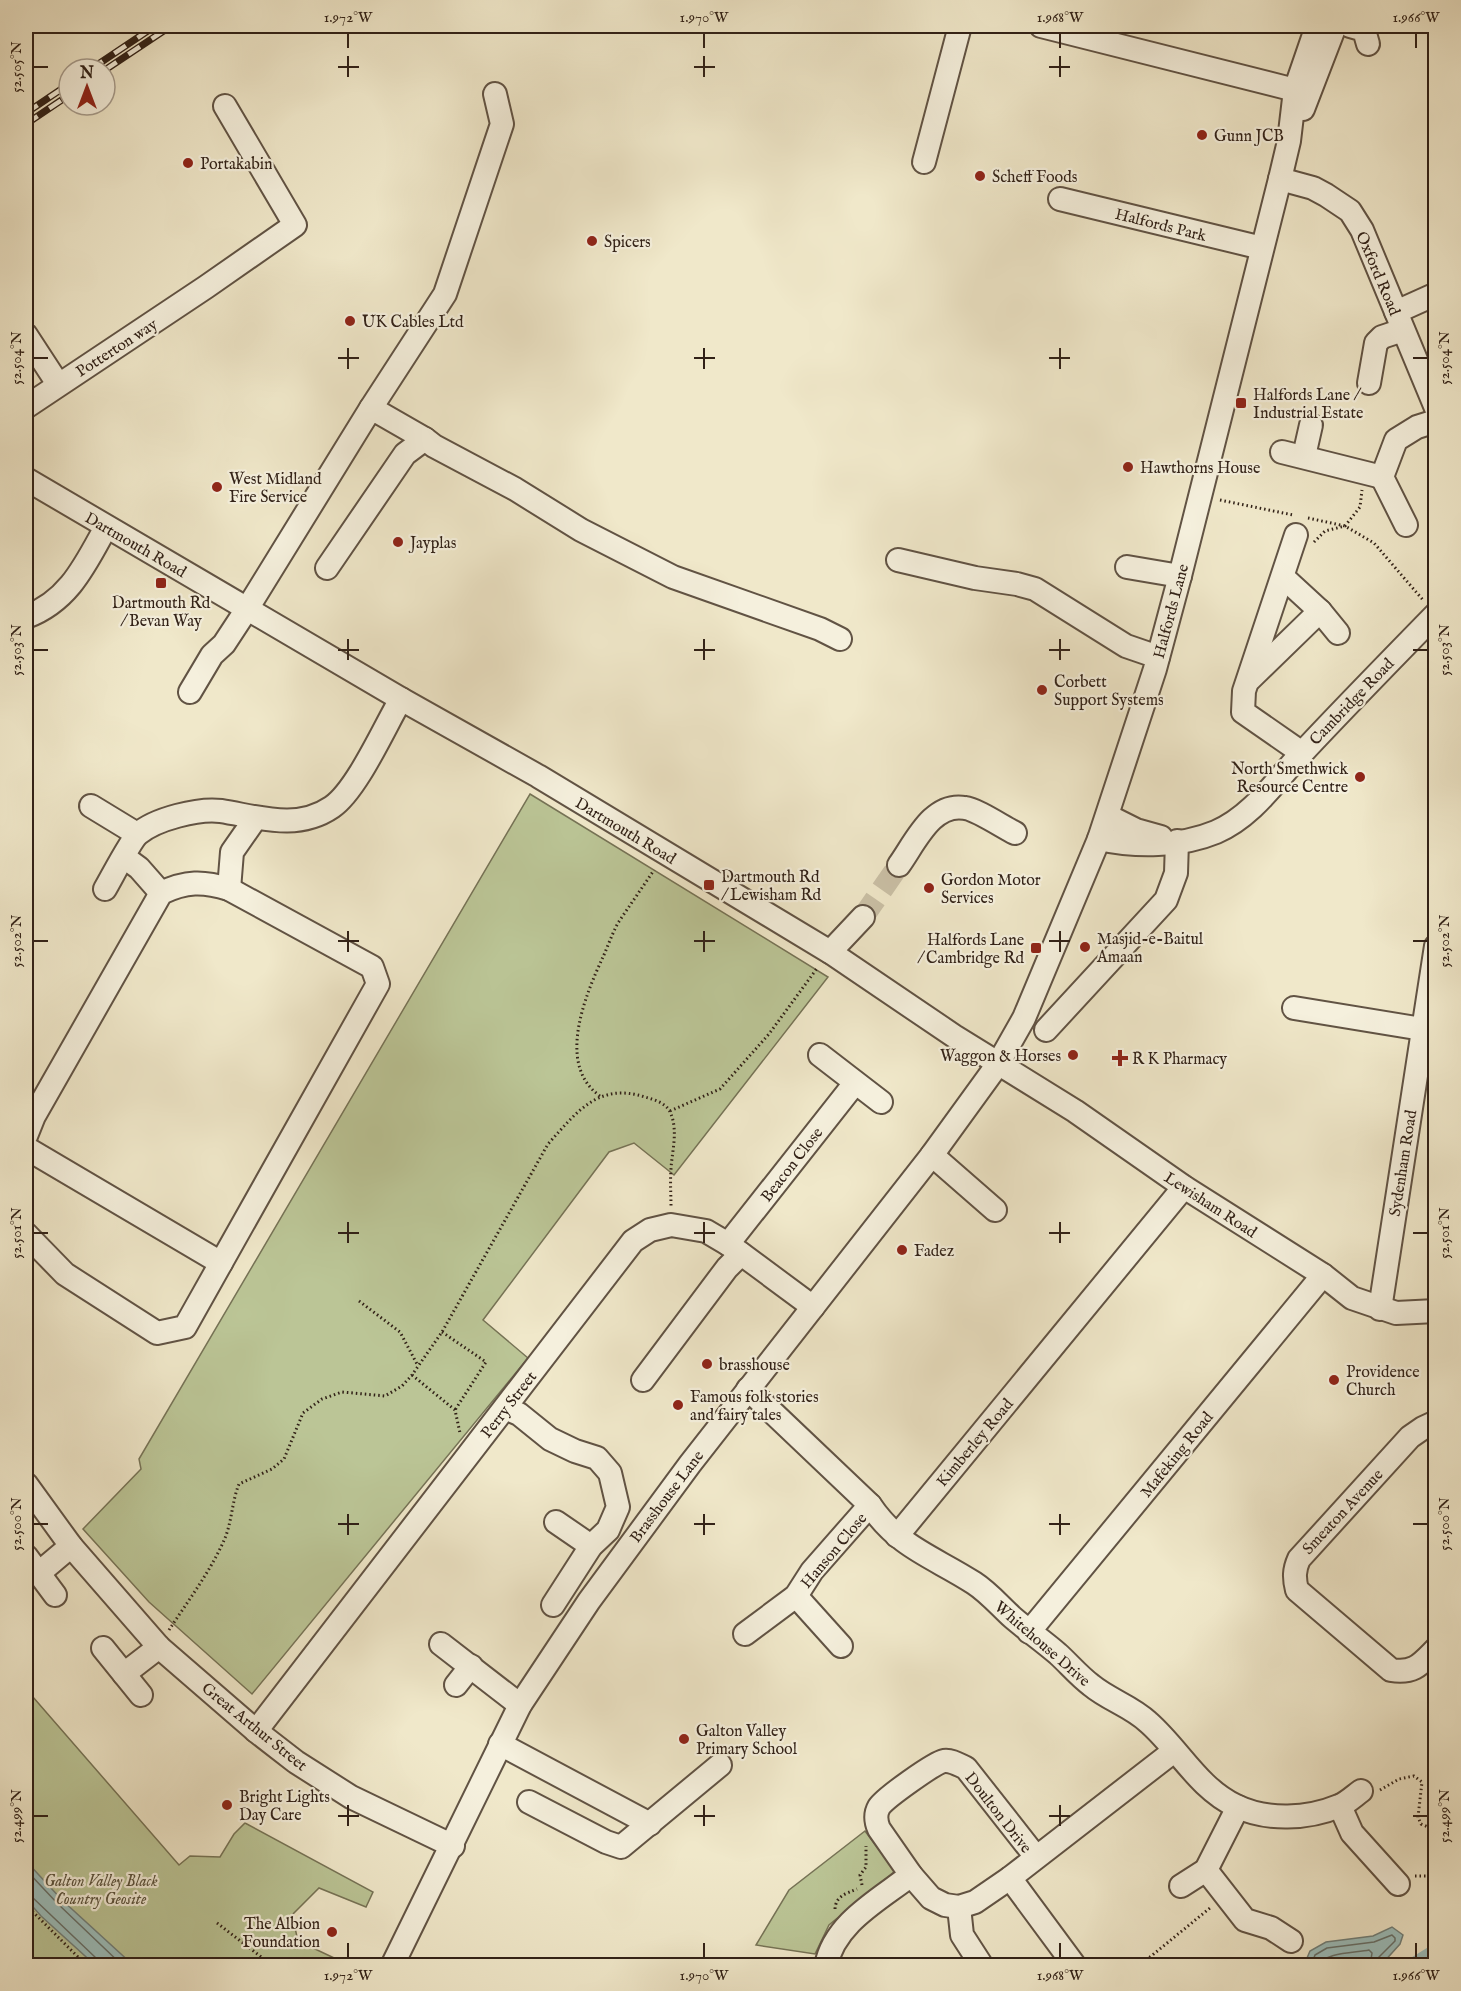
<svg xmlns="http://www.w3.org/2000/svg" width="1461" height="1991" font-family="'IM FELL English',serif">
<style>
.green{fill:#bbc596;stroke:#767356;stroke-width:1.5}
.water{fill:#9cbfbd;stroke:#71807b;stroke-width:1.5}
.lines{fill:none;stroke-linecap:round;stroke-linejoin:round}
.shore{stroke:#66706a;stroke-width:1.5}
.canal{stroke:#9cbfbd;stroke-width:18}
.minor-tunnel{stroke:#cac0a6;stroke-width:22;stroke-dasharray:22 11;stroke-linecap:butt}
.minor-casing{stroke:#615344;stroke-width:26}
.path{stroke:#312117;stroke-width:3;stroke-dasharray:1.5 3;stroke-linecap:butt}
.minor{stroke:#f5f0dd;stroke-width:22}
.rail-casing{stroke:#312117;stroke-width:7}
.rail{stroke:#f5f0dd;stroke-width:4.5;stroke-dasharray:14;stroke-linecap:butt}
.ticks{fill:none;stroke:#312117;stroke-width:2}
.poi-dot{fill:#8f2418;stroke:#f5f0dd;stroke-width:2}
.labels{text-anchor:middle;stroke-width:4.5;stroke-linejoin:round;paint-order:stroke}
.poi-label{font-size:16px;fill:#312117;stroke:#f5f0dd;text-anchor:start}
.street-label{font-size:16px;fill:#312117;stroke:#f5f0dd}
.park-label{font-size:16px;font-style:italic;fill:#5a523d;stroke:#f5f0dd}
.neatline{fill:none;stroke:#312117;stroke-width:2}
.ticks-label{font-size:15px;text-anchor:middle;fill:#312117}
</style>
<rect width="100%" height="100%" fill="#f0e8ca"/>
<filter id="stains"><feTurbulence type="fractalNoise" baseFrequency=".00333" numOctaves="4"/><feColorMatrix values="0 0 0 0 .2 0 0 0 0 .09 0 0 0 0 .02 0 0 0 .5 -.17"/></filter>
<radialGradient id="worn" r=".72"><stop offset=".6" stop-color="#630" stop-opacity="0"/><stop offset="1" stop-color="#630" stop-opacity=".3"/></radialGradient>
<g class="green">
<polygon points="530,794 828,977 674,1175 634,1143 609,1152 483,1320 528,1358 252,1694 149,1602 83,1529 141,1469 139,1459"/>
<polygon points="26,1689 179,1865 190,1856 220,1857 234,1834 245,1823 373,1892 366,1907 319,1888 292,1915 298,1941 349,1965 26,1965"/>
<polygon points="865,1831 895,1871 829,1925 815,1954 756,1945 789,1890"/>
</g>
<g class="water">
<polygon points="26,1861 62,1900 133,1965 95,1965 41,1916 26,1899"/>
<polygon points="1392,1927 1403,1935 1400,1944 1382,1964 1417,1964 1416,1965 1304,1965 1310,1951 1326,1942 1373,1936"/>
</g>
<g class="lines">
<g class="shore">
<polyline points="26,1870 58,1904 123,1966"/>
<polyline points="26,1896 32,1897 96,1958 98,1966"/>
<polyline points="1311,1966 1315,1955 1327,1948 1374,1942 1392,1935 1395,1938 1395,1941 1378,1958 1377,1966"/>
<path d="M1319,1966C1324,1952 1355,1953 1369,1950L1372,1953L1370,1966"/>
</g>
<polyline class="canal" points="1415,1966 1436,1953"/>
<polyline class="minor-tunnel" points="863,917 899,865"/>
<g class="minor-casing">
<g id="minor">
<polyline points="1041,26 1295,90"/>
<polyline points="1350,26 1364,30 1368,44"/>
<polyline points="1303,109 1335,26"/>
<polyline points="924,162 960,26"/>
<polyline points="1280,179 1313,188 1326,195 1350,211 1362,230 1436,408"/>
<polyline points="1060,199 1262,248"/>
<polyline points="1396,312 1436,294"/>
<polyline points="26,335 58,384"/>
<polyline points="1369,383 1376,343 1382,337 1403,330"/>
<polyline points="26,407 206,287 295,225 225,106"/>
<polyline points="371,408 445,294 502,124 495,94"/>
<polyline points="1282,452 1382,477"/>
<polyline points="1304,456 1311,425"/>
<polyline points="26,479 401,699 538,776 830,952 954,1036 1075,1111 1184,1187 1323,1275 1352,1298 1396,1313 1436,1311"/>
<polyline points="1406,525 1382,477 1396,440 1417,427 1436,421"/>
<polyline points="1296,535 1244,691 1243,712 1302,753"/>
<polyline points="898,560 975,578 1017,584 1035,589 1126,646 1158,657"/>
<polyline points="1127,567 1180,576"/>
<polyline points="327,568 405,454 425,439"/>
<polyline points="1283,577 1320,611 1338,633"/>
<path d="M26,617C69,601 85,565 106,527"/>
<polyline points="1250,679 1320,611"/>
<polyline points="190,692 212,655 224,644 247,609 371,408 425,439 434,446 515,489 581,530 673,577 820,629 840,639"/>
<polyline points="91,806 137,834"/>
<polyline points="1108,816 1136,830 1161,837"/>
<path d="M1099,839C1136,847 1180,847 1216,832C1253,816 1276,780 1303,752C1346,706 1391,660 1436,614"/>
<polyline points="124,857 139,868 161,893"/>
<path d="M899,865C915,843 932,802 965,808C976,809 1003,827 1015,833"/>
<path d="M105,889C112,877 131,840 138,834C155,819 199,808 221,811C259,817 297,831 332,807C357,790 385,726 401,699"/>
<polyline points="229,889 232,852 255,819"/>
<polyline points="830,952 863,917"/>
<polyline points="1294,1008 1422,1029"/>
<polyline points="1046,1030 1166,900 1176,873 1177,841"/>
<polyline points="820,1055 881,1102"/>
<path d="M26,1136L34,1116L161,893C186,881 203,881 229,889L372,967L378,984L185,1327L157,1333L65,1274L26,1234"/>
<polyline points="26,1148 221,1263"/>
<polyline points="932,1155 995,1210"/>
<polyline points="728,1244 855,1083"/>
<polyline points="1380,1309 1436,946"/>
<polyline points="643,1380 727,1268 741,1254"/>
<path d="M748,1389L870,1505C899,1548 934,1557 974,1583C988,1592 1000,1606 1012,1617C1027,1630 1043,1641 1058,1654C1069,1664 1079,1676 1091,1685C1109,1700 1131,1706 1148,1722C1179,1749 1198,1788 1236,1806C1267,1821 1308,1819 1339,1806C1347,1803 1354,1796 1361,1791"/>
<polyline points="505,1408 519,1414 550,1439 575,1451 597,1458 610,1473 618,1507 608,1530 591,1546 553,1605"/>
<path d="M1436,1422L1423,1428L1410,1437L1299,1559C1294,1570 1294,1578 1297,1590L1391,1670C1414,1674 1421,1664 1436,1649"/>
<polyline points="26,1484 71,1546 159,1647 256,1731 296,1762 351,1797 453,1846"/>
<polyline points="556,1522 591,1546"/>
<polyline points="897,1536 1184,1187"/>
<polyline points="26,1556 55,1595"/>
<polyline points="39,1573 71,1546"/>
<polyline points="796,1596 841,1646"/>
<polyline points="1029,1632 1323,1275"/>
<polyline points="745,1634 796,1596 812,1571 870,1505"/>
<polyline points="441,1644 520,1705"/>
<polyline points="103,1648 141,1695"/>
<polyline points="124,1674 159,1647"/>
<polyline points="456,1685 471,1666"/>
<polyline points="256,1731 633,1241 650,1230 671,1225 706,1231 728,1244 813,1307"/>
<polyline points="500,1744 650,1824"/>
<polyline points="529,1802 606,1842 621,1847 720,1765"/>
<polyline points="1340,1806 1352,1833 1398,1884"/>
<path d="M1036,1857L966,1768C959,1765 952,1760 944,1761C934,1763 885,1798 879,1807C875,1814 876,1822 879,1829L911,1875L931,1898L945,1905L959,1907L975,1902L1010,1878L1174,1751"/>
<polyline points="1206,1870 1245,1920 1271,1928 1291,1941"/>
<polyline points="1010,1878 1075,1966"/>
<polyline points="1181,1886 1206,1870 1238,1807"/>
<polyline points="959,1907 962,1935 982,1966"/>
<polyline points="392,1966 520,1705 589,1601 690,1464 932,1155 998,1064 1024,1018 1099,839 1155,669 1180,576 1280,179 1289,141 1295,90 1317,26"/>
<path d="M826,1966C834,1923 879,1900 911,1875"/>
</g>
</g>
<g class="path">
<polyline points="1220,500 1293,515"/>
<polyline points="1308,518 1345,526 1374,543 1423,600"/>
<polyline points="1314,542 1325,531 1345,526 1360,507 1362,490"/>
<path d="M600,1096C556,1065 585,996 603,957C608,946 612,934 618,923C630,905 642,888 654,870"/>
<polyline points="670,1111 720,1089 769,1034 818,967"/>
<polyline points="359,1301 400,1332 417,1364"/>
<polyline points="442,1332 486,1362 455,1410"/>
<polyline points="412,1375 455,1410 460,1433"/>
<path d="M169,1630C188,1601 212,1569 225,1538C232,1521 232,1501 239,1484L272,1469L284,1459L303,1413L322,1399L342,1392L385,1396L402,1386L412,1375L442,1332L548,1144C577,1112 598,1082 645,1097C655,1100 667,1103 671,1114C678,1132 672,1151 671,1169C670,1182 671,1194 671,1207"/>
<polyline points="1380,1790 1399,1779 1414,1776 1422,1782 1418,1817 1421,1824 1428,1827 1436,1824"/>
<polyline points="1415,1876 1436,1876"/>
<polyline points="862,1885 860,1875 866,1867 866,1846"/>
<polyline points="26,1905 87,1966"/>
<path d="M835,1909C836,1896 845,1894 857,1889"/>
<polyline points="217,1923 273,1966"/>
<polyline points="26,1960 31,1966"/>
<polyline points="1139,1966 1210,1908"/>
<polyline points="1162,1966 1171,1959 1177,1963 1174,1966"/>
</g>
<use href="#minor" class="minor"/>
<g class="rail-casing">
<g id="rail">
<polyline points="91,69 155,26"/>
<polyline points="105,70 171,26"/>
<polyline points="26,113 69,84"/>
<polyline points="26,124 69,95"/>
</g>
</g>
<use href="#rail" class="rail"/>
</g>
<path class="ticks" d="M348,33V48M704,33V48M1060,33V48M1416,33V48M348,56V77M704,56V77M1060,56V77M33,67H48M338,67H359M694,67H715M1049,67H1070M348,348V369M704,348V369M1060,348V369M33,358H48M338,358H359M694,358H715M1049,358H1070M1413,358H1428M348,639V660M704,639V660M1060,639V660M33,650H48M338,650H359M694,650H715M1049,650H1070M1413,650H1428M348,931V952M704,931V952M1060,931V952M33,941H48M338,941H359M694,941H715M1049,941H1070M1413,941H1428M348,1222V1243M704,1222V1243M1060,1222V1243M33,1233H48M338,1233H359M694,1233H715M1049,1233H1070M1413,1233H1428M348,1514V1535M704,1514V1535M1060,1514V1535M33,1524H48M338,1524H359M694,1524H715M1049,1524H1070M1413,1524H1428M348,1805V1826M704,1805V1826M1060,1805V1826M33,1816H48M338,1816H359M694,1816H715M1049,1816H1070M1413,1816H1428M348,1943V1958M704,1943V1958M1060,1943V1958M1416,1943V1958"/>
<g class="poi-dot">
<circle cx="1202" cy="135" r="6"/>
<circle cx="188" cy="163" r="6"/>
<circle cx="980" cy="176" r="6"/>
<circle cx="592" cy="241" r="6"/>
<circle cx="350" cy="321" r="6"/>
<rect x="1235" y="397" width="12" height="12" rx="3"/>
<circle cx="1128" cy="467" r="6"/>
<circle cx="217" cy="487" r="6"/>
<circle cx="398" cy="542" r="6"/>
<rect x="155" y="577" width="12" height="12" rx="3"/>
<circle cx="1042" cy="690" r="6"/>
<circle cx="1360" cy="777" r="6"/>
<rect x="703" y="879" width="12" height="12" rx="3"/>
<circle cx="929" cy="888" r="6"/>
<circle cx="1085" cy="947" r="6"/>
<rect x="1030" y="942" width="12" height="12" rx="3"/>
<circle cx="1073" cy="1055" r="6"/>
<path d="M1117 1049h6v6h6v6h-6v6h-6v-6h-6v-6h6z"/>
<circle cx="902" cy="1250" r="6"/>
<circle cx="707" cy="1364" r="6"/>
<circle cx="1334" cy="1380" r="6"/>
<circle cx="678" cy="1405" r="6"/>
<circle cx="684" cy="1739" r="6"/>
<circle cx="227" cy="1805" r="6"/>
<circle cx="332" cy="1932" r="6"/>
</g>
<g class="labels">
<g class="poi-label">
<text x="1214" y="141">Gunn JCB</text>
<text x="200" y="169">Portakabin</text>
<text x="992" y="182">Scheff Foods</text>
<text x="604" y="247">Spicers</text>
<text x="362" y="327">UK Cables Ltd</text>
<text x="1253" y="400">Halfords Lane /<tspan x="1253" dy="18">Industrial Estate</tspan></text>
<text x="1140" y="473">Hawthorns House</text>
<text x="229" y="484">West Midland<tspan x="229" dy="18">Fire Service</tspan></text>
<text x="410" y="548">Jayplas</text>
<text x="161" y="608" text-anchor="middle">Dartmouth Rd<tspan x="161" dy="18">/ Bevan Way</tspan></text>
<text x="1054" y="687">Corbett<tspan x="1054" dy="18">Support Systems</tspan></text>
<text x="1348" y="774" text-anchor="end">North Smethwick<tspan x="1348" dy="18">Resource Centre</tspan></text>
<text x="721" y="882">Dartmouth Rd<tspan x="721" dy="18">/ Lewisham Rd</tspan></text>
<text x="941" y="885">Gordon Motor<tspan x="941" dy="18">Services</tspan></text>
<text x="1097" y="944">Masjid-e-Baitul<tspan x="1097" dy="18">Amaan</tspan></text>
<text x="1024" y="945" text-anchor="end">Halfords Lane<tspan x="1024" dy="18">/ Cambridge Rd</tspan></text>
<text x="1061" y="1061" text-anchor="end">Waggon &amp; Horses</text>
<text x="1132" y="1064">R K Pharmacy</text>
<text x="914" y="1256">Fadez</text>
<text x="719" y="1370">brasshouse</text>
<text x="1346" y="1377">Providence<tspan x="1346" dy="18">Church</tspan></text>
<text x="690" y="1402">Famous folk stories<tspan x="690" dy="18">and fairy tales</tspan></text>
<text x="696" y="1736">Galton Valley<tspan x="696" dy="18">Primary School</tspan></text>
<text x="239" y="1802">Bright Lights<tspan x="239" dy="18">Day Care</tspan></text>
<text x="320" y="1929" text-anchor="end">The Albion<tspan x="320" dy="18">Foundation</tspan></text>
</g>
<g class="street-label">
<text transform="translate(1161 224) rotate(14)" y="6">Halfords Park</text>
<text transform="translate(1379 273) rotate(67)" y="6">Oxford Road</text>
<text transform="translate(116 347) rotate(-33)" y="6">Potterton way</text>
<text transform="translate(136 544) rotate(30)" y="6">Dartmouth Road</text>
<text transform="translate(1170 611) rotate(-75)" y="6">Halfords Lane</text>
<text transform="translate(1351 701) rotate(-46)" y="6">Cambridge Road</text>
<text transform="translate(626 830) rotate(31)" y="6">Dartmouth Road</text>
<text transform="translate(1402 1163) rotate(-81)" y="6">Sydenham Road</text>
<text transform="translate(791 1164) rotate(-52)" y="6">Beacon Close</text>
<text transform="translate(1211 1204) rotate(33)" y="6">Lewisham Road</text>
<text transform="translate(508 1404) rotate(-52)" y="6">Perry Street</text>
<text transform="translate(974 1442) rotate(-50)" y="6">Kimberley Road</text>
<text transform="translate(1176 1454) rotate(-51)" y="6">Mafeking Road</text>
<text transform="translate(666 1496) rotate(-53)" y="6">Brasshouse Lane</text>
<text transform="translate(1342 1511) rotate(-47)" y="6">Smeaton Avenue</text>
<text transform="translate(833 1550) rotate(-50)" y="6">Hanson Close</text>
<text transform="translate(1043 1643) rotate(41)" y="6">Whitehouse Drive</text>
<text transform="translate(255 1726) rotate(39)" y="6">Great Arthur Street</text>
<text transform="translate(999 1812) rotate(52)" y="6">Doulton Drive</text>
</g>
<g class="park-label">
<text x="101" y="1886">Galton Valley Black<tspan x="101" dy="18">Country Geosite</tspan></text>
</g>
</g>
<rect width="1461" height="1991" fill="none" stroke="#f0e8ca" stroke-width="66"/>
<g transform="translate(87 87)"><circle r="28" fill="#f5f0dd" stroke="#a79d8e" stroke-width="1.5"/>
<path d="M0-4.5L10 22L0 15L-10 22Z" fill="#8f2418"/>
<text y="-9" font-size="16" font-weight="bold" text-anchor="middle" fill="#312117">N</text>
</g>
<rect x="33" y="33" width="1395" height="1925" class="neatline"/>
<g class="ticks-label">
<text x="348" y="22">1.972°W</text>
<text x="704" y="22">1.970°W</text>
<text x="1060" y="22">1.968°W</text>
<text x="1416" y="22">1.966°W</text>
<text transform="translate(16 67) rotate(-90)" y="5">52.505°N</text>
<text transform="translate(16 358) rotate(-90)" y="5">52.504°N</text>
<text transform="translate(1444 358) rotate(-90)" y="5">52.504°N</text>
<text transform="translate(16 650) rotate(-90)" y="5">52.503°N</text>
<text transform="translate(1444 650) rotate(-90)" y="5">52.503°N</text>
<text transform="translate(16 941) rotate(-90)" y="5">52.502°N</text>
<text transform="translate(1444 941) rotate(-90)" y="5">52.502°N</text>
<text transform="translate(16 1233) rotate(-90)" y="5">52.501°N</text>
<text transform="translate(1444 1233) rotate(-90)" y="5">52.501°N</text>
<text transform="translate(16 1524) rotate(-90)" y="5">52.500°N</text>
<text transform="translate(1444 1524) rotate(-90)" y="5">52.500°N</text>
<text transform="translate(16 1816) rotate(-90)" y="5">52.499°N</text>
<text transform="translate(1444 1816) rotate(-90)" y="5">52.499°N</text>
<text x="348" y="1980">1.972°W</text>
<text x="704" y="1980">1.970°W</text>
<text x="1060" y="1980">1.968°W</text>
<text x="1416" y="1980">1.966°W</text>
</g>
<rect width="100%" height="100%" filter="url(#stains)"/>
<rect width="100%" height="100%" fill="url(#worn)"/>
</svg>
